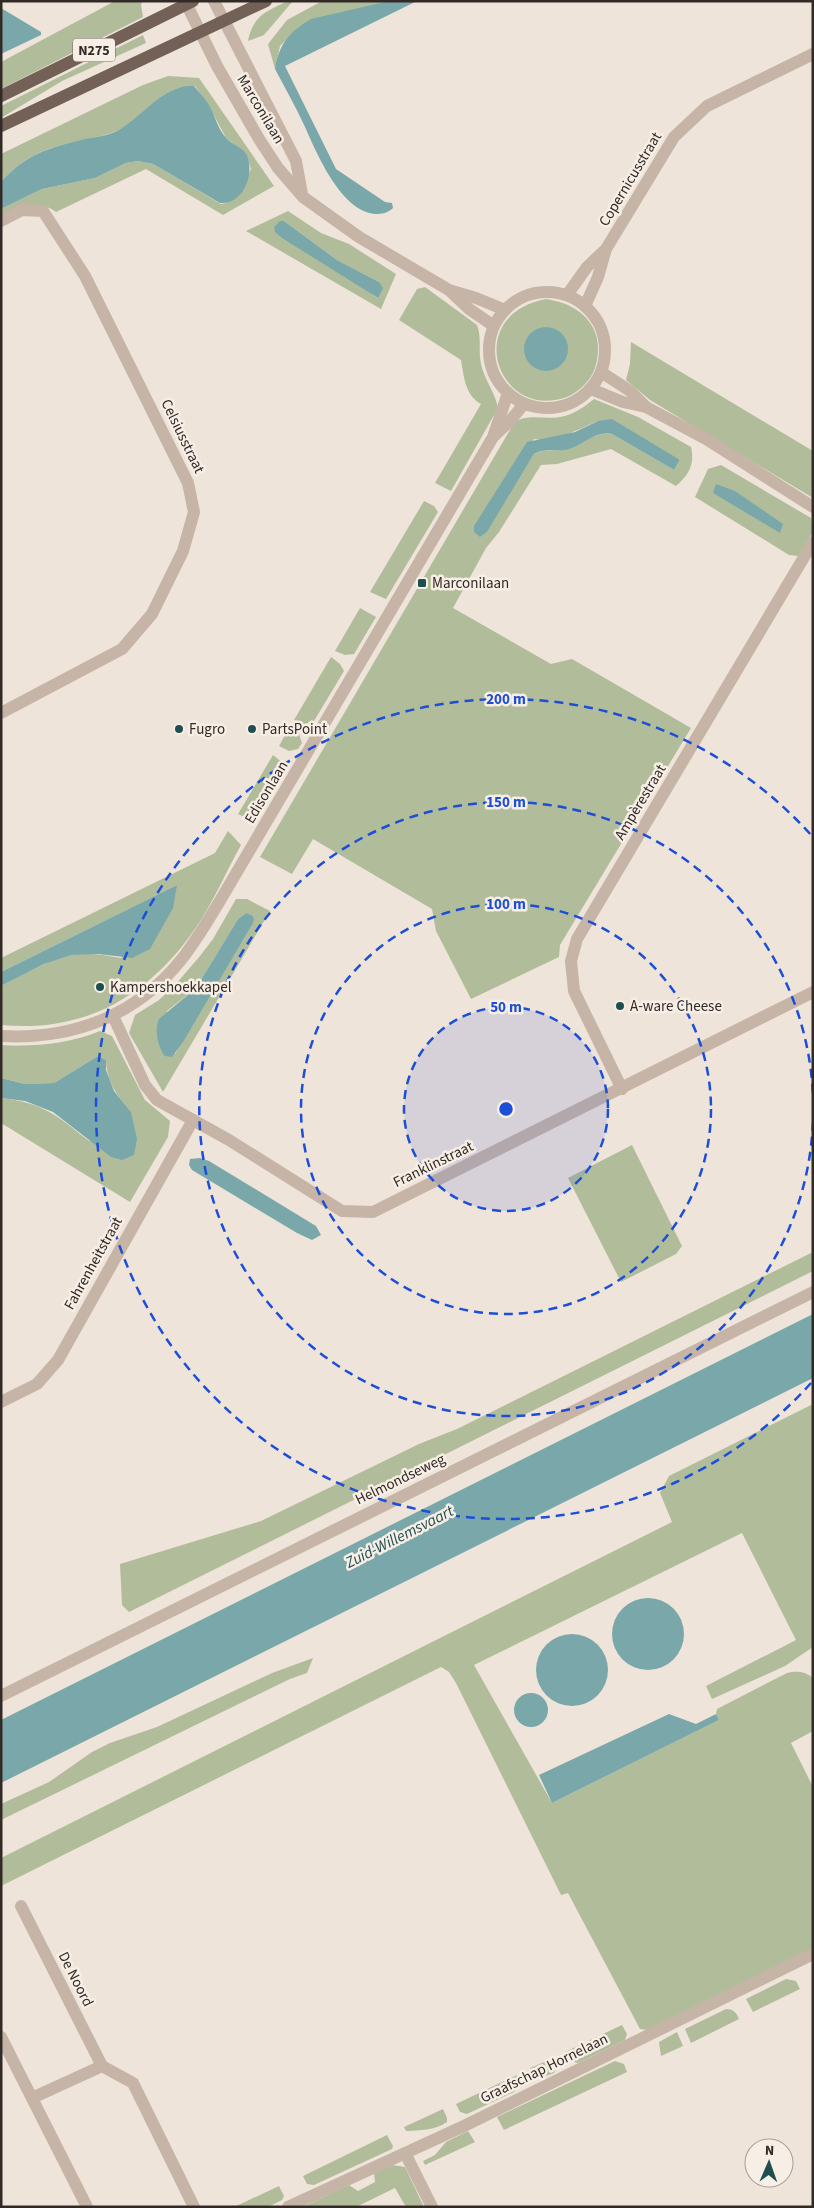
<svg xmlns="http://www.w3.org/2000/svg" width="814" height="2208" font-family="'Source Sans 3',sans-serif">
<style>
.green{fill:#b1bd9a;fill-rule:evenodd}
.water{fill:#7aa8aa}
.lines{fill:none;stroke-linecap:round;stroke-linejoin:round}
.street{stroke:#c6b4a6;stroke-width:12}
.primary{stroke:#736158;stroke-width:12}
.ring{fill:none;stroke:#1d4ed8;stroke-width:2.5;stroke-dasharray:9 6}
.poi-dot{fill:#1f4e51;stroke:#f7eee5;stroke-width:2}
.labels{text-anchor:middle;stroke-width:5;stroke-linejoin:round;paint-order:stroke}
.shield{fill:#f7eee5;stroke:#6d655f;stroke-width:1}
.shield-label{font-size:14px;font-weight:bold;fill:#322a26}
.street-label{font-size:15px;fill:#322a26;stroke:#f7eee5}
.poi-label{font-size:15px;fill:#322a26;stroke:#f7eee5;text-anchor:start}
.water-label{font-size:16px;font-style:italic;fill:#1f4e51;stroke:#f7eee5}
.centre{fill:#1d4ed8;stroke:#f7eee5;stroke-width:2.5}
.ring-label{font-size:15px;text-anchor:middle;font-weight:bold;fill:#1d4ed8;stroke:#f7eee5;stroke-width:5;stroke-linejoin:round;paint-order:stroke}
</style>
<rect width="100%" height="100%" fill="#efe4d9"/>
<g class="green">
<polygon points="115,1 142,1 141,5 143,17 1,89 1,62"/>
<path d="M288,1H293L264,35L248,41C253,15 267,11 288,1Z"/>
<polygon points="322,1 389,1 300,26 280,46 275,69 268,44 287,20"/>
<polygon points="143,35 146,43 62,81 1,118 1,106"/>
<path d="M168,76L199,78L274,186L223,215L146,169L56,212C38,198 20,210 1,218V209L42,189L95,178L126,163L138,161L153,164L221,204C240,201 244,184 251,169L246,153L226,138L208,104L195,86C163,85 148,112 124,127C113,134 101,136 88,139C50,147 28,152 1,182V154L143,85Z"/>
<path d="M288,211L321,233L349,244L396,274L381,309L246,231ZM280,221H284L337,260L379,282L377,298Z"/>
<path d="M425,287L477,325C482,338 478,350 481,364C484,379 495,392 498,408L451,491L435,483L481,404C465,395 464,377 461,360L399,320L417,289Z"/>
<path d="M546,299C582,304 607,329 595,368C591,380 579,392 567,397C497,422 461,315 546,299Z"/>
<polygon points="631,342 813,451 813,498 650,400 626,380 630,364"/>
<path d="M594,399L638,417L691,447C695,464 689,475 676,486L611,449L557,464L541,465L499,532L486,548L453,608L551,664L572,659L691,728L560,945L559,957L471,999L436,931L432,909L313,839L292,874L260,857L514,423C527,413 544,420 560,417C573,415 584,407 594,399ZM598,421L680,460L674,470L612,434C592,431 579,447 560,450C550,451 544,449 534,454L487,531L480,537L534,439C555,443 578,429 598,421Z"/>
<polygon points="721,465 811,518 813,532 798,556 789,555 695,497 708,469"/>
<polygon points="424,501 434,506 438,512 386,599 370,592"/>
<polygon points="360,608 376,617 354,654 345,655 335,651"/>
<polygon points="331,657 340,664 344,671 314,721 303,725 294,720"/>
<polygon points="289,728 299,734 302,743 298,749 289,751 279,746"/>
<polygon points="273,755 284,764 285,771 257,818 249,819 238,814"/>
<path d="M228,831L241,845C226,872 213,903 195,929C148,996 86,1033 1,1025V986C23,975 46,961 70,955C86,952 104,955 121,958L177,885L1,972V958L215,853Z"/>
<path d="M236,899H247L270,911L163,1092L129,1033L135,1015L159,1000L175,985L200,956L213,939ZM246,913L252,925L175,1054L167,1011L196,988L238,919Z"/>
<path d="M100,1031L112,1036L145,1100L170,1121L168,1137L130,1202L1,1123V1098C44,1103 56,1115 89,1141L131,1112C117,1095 107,1083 106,1060L98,1056L54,1083L25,1084L1,1078V1045C35,1047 68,1044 100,1031Z"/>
<polygon points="632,1145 682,1246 676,1254 621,1282 568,1178"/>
<polygon points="813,1252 813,1271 129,1612 122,1605 120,1564 261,1521 419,1444 457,1429"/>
<path d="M813,1404V1647L785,1666L712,1699L706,1686L796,1640L742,1533L474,1665L552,1803L719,1720L716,1714L717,1709L787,1673C797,1671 804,1671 813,1678V1731L791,1743L813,1787V1949L647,2030L640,2029L568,1893L561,1895L456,1683L449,1672L441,1667L1,1886V1858L672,1522L660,1493L669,1476Z"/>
<polygon points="313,1658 307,1673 290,1679 1,1820 1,1804 49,1782 92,1752 110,1743 157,1727 272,1673"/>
<polygon points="786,1979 796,1981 800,1989 753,2012 746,1999"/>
<path d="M726,2009C733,2009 736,2012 739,2019L691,2043L685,2029Z"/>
<polygon points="622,2025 627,2034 625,2040 578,2063 570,2061 565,2052"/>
<polygon points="677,2032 683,2046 661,2056 659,2042"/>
<polygon points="554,2058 558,2066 554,2073 543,2077 534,2076 530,2068"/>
<polygon points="615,2061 624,2064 627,2072 504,2130 497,2117"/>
<polygon points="517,2075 518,2087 514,2092 467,2114 460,2112 456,2104"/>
<path d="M443,2109L447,2118V2122C434,2131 420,2130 406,2131L404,2127Z"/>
<polygon points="468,2131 475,2142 425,2165 423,2161 435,2155 446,2142"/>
<polygon points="387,2135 393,2146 392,2149 314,2185 307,2184 303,2176"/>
<polygon points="392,2165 405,2167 424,2207 406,2207 395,2188 356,2207 303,2207 349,2185 358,2191 375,2182 374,2173"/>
<polygon points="279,2186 284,2196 282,2200 268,2207 234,2207"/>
</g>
<g class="water">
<path d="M389,1H417L285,66L336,169L385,202L392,203L393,208C388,213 382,214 375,214C341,211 317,154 305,127C296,107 285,88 275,69C279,44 289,32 311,19Z"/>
<polygon points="1,8 41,32 41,35 1,54"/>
<path d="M186,86H194C199,92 205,98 209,105C215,115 218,130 227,139C233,145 244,148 247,155C255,175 243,205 220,203L153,164L138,161L126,163L95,178L42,189L1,209V182C27,153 49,148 85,139C95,137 106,136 115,132C141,119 157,91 186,86Z"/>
<polygon points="280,221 284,221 337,260 379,282 383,288 378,298 282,238 275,232 274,227"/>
<circle cx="546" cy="349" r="22"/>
<path d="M612,419L680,460L674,470L612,434C595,431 587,442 572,448C559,453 546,447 534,454L487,532L480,537L474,532V526L527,442L575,432L598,421Z"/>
<polygon points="716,484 735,491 783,524 780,533 713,493"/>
<polygon points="177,885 173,908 150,949 132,958 98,954 71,955 44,964 1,986 1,972"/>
<path d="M246,913L253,916L254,920L252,925L183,1042L172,1057L165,1056C158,1048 154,1029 159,1019L196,988L238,919Z"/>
<polygon points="98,1056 106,1060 106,1070 114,1091 131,1112 137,1139 134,1155 122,1160 111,1157 53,1112 25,1101 1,1098 1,1078 25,1084 54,1083"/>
<polygon points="200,1158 209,1161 316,1226 321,1235 312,1240 297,1233 192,1170 189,1165 190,1159"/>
<polygon points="813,1314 813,1378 1,1783 1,1720"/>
<circle cx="648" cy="1634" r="36"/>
<circle cx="572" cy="1670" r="36"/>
<circle cx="531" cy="1710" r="17"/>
<polygon points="669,1714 696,1724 716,1714 719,1720 552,1803 539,1775"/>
</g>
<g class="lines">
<g class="street">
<polyline points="185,1 217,66 259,139 278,168 303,197 359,237 449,290 476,298 505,310"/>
<polyline points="214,1 296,161 302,194"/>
<polyline points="1,221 22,210 43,211 85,276 188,483 194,512 183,551 152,614 122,649 1,713"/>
<polyline points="451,292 469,309 494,326"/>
<circle cx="547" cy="350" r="58"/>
<polyline points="567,295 587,267 606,249 674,137 707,106 813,54"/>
<polyline points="585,306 598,277 606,249"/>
<polyline points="601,372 630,391 646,407"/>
<polyline points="591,389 623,402 646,407 706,439 813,507"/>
<polyline points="495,435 510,421 524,404"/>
<polyline points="113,1016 145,1085 157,1100 229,1140 342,1211 373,1212 813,992"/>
<path d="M1,1036C72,1040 136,1016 181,960C200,936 215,909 231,882L493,437L508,393"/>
<polyline points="622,1089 574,991 571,961 577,939 813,542"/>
<polyline points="1,1402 37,1384 58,1360 193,1120"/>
<polyline points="1,1696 813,1292"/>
<polyline points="21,1906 102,2066 133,2083 194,2207"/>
<polyline points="1,2037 87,2207"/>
<polyline points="32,2098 102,2066"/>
<polyline points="405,2153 432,2207"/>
<polyline points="288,2207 464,2126 813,1954"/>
</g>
<g class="primary">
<polyline points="1,96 193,1"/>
<polyline points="1,126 266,1"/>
</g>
</g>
<circle cx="506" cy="1109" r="102" fill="#1d4ed8" fill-opacity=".12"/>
<g class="ring">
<circle cx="506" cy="1109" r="102"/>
<circle cx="506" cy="1109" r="205"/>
<path d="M813 1122A307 307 0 1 1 813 1096"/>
<path d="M811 1383A410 410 0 1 1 811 835"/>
</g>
<g class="poi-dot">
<rect x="417" y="578" width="10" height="10" rx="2.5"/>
<circle cx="179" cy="729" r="5"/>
<circle cx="252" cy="729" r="5"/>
<circle cx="100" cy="987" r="5"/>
<circle cx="620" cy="1006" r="5"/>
</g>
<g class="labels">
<rect class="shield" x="73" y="38.5" width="42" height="23" rx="4"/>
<g class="shield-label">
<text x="94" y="55">N275</text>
</g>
<g class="street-label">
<text transform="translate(261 109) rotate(59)" y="5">Marconilaan</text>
<text transform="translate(630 179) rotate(-59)" y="5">Copernicusstraat</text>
<text transform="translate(183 436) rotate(64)" y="5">Celsiusstraat</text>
<text transform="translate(266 792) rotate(-59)" y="5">Edisonlaan</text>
<text transform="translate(640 802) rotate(-59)" y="5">Ampèrestraat</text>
<text transform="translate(433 1164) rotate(-26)" y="5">Franklinstraat</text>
<text transform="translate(93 1263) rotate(-61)" y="5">Fahrenheitstraat</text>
<text transform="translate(400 1479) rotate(-26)" y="5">Helmondseweg</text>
<text transform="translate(76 1979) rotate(63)" y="5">De Noord</text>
<text transform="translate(544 2068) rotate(-26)" y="5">Graafschap Hornelaan</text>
</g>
<g class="poi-label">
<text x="432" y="588">Marconilaan</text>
<text x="189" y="734">Fugro</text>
<text x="262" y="734">PartsPoint</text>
<text x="110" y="992">Kampershoekkapel</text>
<text x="630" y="1011">A-ware Cheese</text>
</g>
<g class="water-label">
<text transform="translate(399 1536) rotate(-27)" y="6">Zuid-Willemsvaart</text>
</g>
</g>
<circle cx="506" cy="1109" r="8" class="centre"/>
<g class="ring-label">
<text x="506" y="704">200 m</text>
<text x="506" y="807">150 m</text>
<text x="506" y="909">100 m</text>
<text x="506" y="1012">50 m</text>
</g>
<rect width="814" height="2208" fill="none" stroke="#322a26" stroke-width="5"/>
<g transform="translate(769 2163) rotate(2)"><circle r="24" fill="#f7eee5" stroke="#a8a099"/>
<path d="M0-4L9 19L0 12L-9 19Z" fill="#1f4e51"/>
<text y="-8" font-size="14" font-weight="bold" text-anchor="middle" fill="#322a26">N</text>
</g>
</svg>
